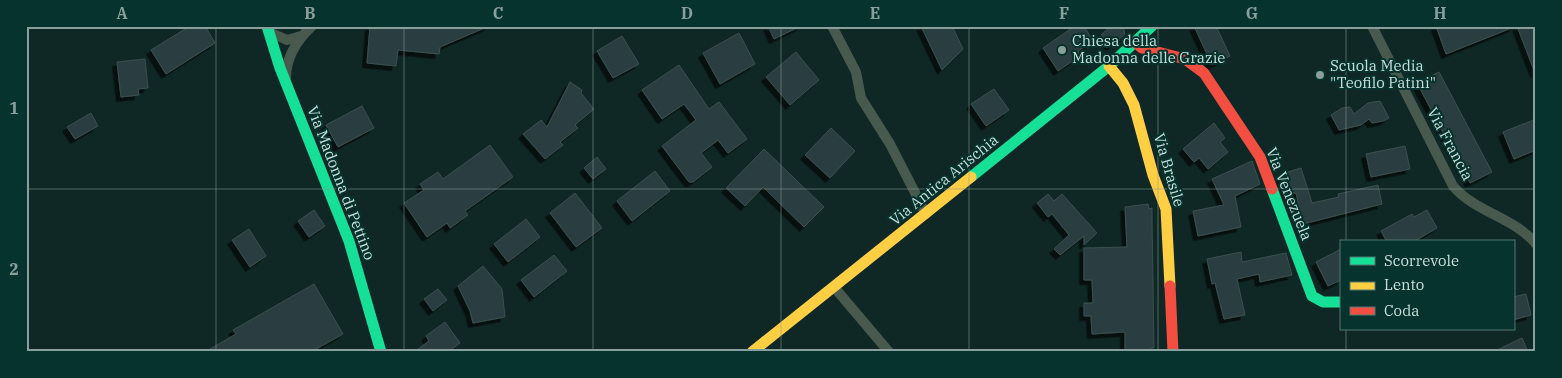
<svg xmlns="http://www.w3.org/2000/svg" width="1562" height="378" font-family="'IBM Plex Serif',serif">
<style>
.building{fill:#2b3e3f;stroke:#3c4f4f;filter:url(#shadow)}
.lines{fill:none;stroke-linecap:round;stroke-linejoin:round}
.street{stroke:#485a4e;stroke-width:10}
.fast{stroke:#16e098;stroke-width:11}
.slow{stroke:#ffcf43;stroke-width:11}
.jam{stroke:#f24e42;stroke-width:11}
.grid{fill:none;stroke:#899f9b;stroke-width:1;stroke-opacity:0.55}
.poi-dot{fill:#899f9b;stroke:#06332d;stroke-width:2}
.labels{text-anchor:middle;stroke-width:4;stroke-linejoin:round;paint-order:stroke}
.poi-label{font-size:15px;fill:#cadfdb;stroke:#06332d;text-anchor:start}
.street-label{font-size:15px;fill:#cadfdb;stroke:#06332d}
.neatline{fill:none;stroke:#899f9b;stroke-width:2}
.grid-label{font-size:16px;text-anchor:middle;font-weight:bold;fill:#899f9b}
</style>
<defs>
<filter id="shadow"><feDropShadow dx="-4.5" dy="4.5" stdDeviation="0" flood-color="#0009"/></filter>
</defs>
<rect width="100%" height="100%" fill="#102825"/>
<g class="building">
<polygon points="190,26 205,26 215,43 166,74 151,50"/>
<polygon points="370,26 440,27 489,26 440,47 439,54 398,50 396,66 367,63"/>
<polygon points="768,26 801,26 774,39"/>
<polygon points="921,26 952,26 963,49 942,70"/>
<polygon points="1075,26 1084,26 1093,41 1078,51 1081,55 1058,71 1043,48"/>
<polygon points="1111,26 1123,26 1125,34 1111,46 1101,35"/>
<polygon points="1194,26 1216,26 1230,56 1212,65"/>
<polygon points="1436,26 1514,26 1514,27 1446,54"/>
<polygon points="1517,26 1536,26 1536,73 1535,73"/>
<polygon points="739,33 755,64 720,84 703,53"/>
<polygon points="622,36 639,64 613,78 597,51"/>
<polygon points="796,52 819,80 790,105 766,77"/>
<polygon points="145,59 148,88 138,89 139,95 121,97 117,62"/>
<polygon points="679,65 709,109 719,102 747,139 728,153 718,140 701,153 712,167 693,182 689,182 662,146 696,120 684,104 662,119 642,90"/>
<polygon points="1439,72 1492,172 1470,183 1417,83"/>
<polygon points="570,82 582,90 581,93 594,109 575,125 578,128 560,142 563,145 545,159 523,134 541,120 547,127"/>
<polygon points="994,89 1009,110 986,126 971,104"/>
<polygon points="1380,101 1389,118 1383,121 1372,123 1369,119 1361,125 1339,130 1331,115 1342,108 1350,107 1354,114 1368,103"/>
<polygon points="362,106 374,128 338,147 326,125"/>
<polygon points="91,113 98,126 75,139 67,127"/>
<polygon points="1536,119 1536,150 1514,159 1503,132"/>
<polygon points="1214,123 1225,138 1220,142 1228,152 1208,169 1199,158 1194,162 1183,149"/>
<polygon points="831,128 855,151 830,178 805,155"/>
<polygon points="490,145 513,177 465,211 468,215 450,228 447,223 427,237 404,203 424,190 420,184 438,172 443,179"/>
<polygon points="1405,146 1410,169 1371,177 1366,154"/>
<polygon points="764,149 824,207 804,227 763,187 745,206 726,188"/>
<polygon points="597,157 606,169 593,179 584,168"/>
<polygon points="1252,161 1260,184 1235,196 1241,227 1198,236 1193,211 1224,205 1212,179"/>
<polygon points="1301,168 1312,203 1339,197 1338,194 1378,185 1382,204 1303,224 1296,193 1288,195 1281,174"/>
<polygon points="655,171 670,191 632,221 617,201"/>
<polygon points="575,193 602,228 576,247 550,213"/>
<polygon points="1048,194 1054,201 1062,194 1097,233 1084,245 1084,236 1060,255 1054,249 1069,235 1052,214 1048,217 1037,203"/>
<polygon points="1148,204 1149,209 1152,208 1152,220 1154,348 1151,348 1151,352 1125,352 1125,332 1092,334 1091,316 1084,316 1084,303 1093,303 1092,280 1084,280 1084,248 1127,247 1125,207"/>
<polygon points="314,210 325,226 309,237 298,221"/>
<polygon points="1427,210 1437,228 1413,242 1387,242 1381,231 1412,214 1414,217"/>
<polygon points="526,219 540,237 508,262 494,244"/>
<polygon points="249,229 266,256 250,267 232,240"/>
<polygon points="1341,249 1341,280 1328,286 1316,262"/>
<polygon points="1241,252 1242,262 1286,253 1292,275 1260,282 1259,274 1237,279 1245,315 1224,319 1215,283 1212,284 1207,259"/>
<polygon points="554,255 567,271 534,297 521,280"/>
<polygon points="483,266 502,289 505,317 473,323 470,311 458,286"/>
<polygon points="314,284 343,334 311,352 205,352 236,334 233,330"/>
<polygon points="438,289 447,300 433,311 424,299"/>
<polygon points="1526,294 1531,315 1513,320 1513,297"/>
<polygon points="445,322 460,343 448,352 414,352 429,341 426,336"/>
<polygon points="1522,338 1528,352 1493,352"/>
</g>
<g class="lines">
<g class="street">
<polyline points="832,26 856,72 861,98 890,144 926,214"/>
<path d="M1372,26L1453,186C1476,213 1514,217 1536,244"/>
<polyline points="269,32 287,40 301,36"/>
<path d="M286,78C286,57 297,40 312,26"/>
<polyline points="834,287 889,352"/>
</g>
<g class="fast">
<polyline points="267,26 280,68 349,241 381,352"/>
<polyline points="971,177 1109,66 1152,26"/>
<polyline points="1272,189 1312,296 1323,302 1341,302"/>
</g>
<g class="slow">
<polyline points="1109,66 1123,83 1134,105 1153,175 1166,209 1170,286"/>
<polyline points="752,352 971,177"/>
</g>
<g class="jam">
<polyline points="1135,42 1142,48 1185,59 1204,73 1260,157 1272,189"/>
<polyline points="1170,286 1173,352"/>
</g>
</g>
<path class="grid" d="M216,26V352M404,26V352M593,26V352M781,26V352M969,26V352M1158,26V352M1346,26V242M26,189H1536M1346,329V352"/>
<g class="poi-dot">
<circle cx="1062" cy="50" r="5"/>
<circle cx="1320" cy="75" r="5"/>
</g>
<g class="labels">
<g class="poi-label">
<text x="1072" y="46">Chiesa della<tspan x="1072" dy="17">Madonna delle Grazie</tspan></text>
<text x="1330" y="71">Scuola Media<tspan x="1330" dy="17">"Teofilo Patini"</tspan></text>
</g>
<g class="street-label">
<text transform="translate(1450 144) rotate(62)" y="5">Via Francia</text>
<text transform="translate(1169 170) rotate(74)" y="5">Via Brasile</text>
<text transform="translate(944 180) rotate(-39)" y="5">Via Antica Arischia</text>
<text transform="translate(341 183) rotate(69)" y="5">Via Madonna di Pettino</text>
<text transform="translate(1289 194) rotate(68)" y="5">Via Venezuela</text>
</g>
</g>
<rect width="1562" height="378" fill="none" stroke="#06332d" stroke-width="55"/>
<rect x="1340" y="240" width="175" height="90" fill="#06332d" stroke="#547873"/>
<rect x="1350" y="257" width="25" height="8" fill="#16e098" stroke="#547873"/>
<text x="1384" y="266" font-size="15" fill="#cadfdb">Scorrevole</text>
<rect x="1350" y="282" width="25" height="8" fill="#ffcf43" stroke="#547873"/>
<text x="1384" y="290" font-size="15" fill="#cadfdb">Lento</text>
<rect x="1350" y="307" width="25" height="8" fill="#f24e42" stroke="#547873"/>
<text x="1384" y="316" font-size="15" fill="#cadfdb">Coda</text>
<rect x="28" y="28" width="1506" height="322" class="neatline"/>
<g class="grid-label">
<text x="122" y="19">A</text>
<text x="310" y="19">B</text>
<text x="498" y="19">C</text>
<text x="687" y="19">D</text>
<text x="875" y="19">E</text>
<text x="1064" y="19">F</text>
<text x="1252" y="19">G</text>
<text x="1440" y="19">H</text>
<text x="14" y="114">1</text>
<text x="14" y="275">2</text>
</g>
</svg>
